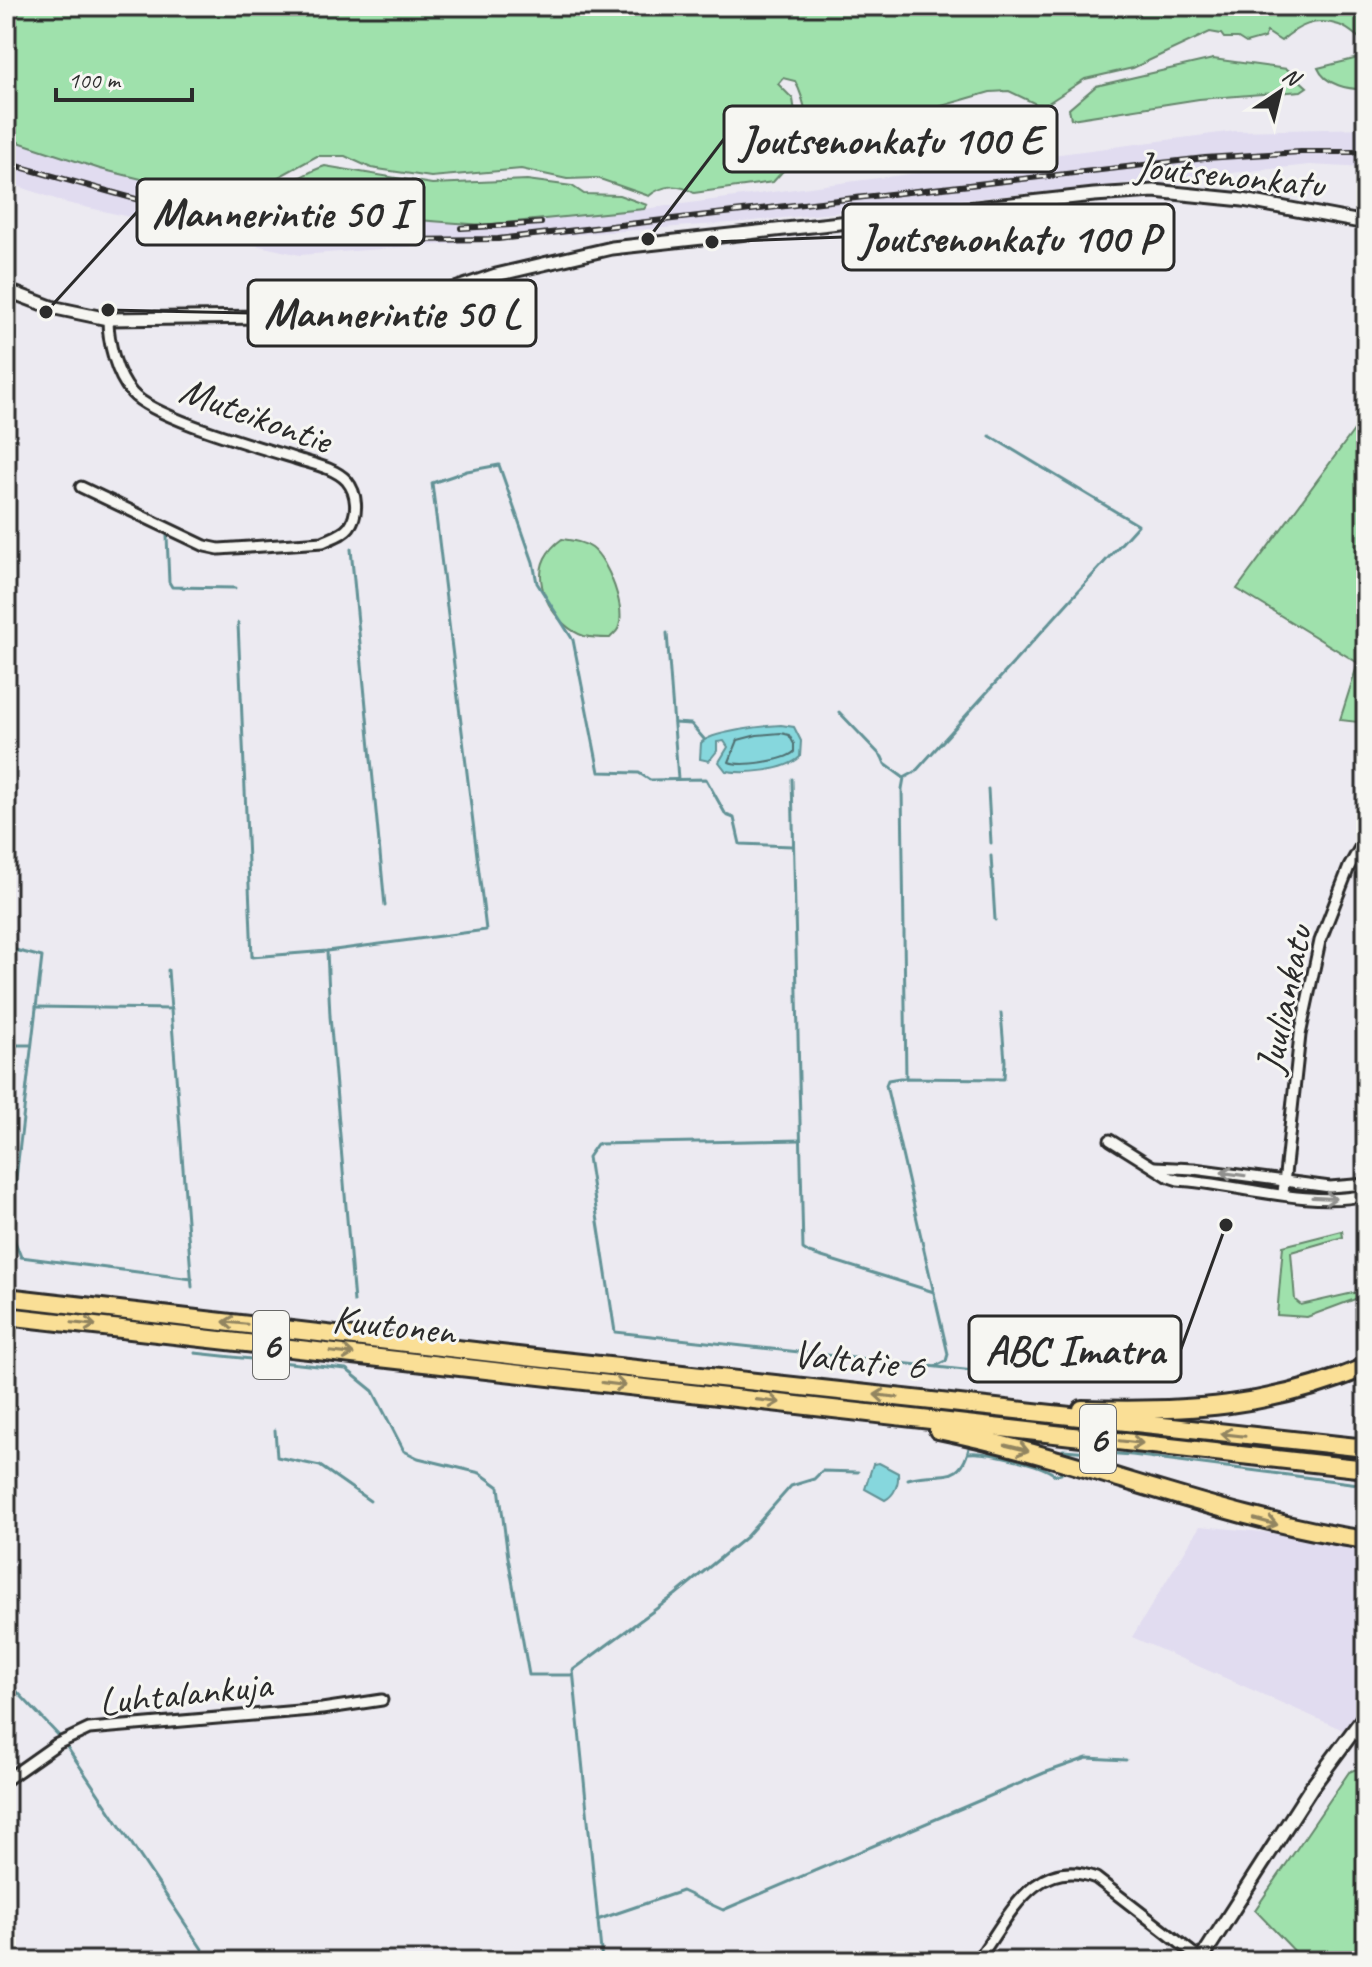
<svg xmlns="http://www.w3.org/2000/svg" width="1372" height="1967" font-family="Caveat,sans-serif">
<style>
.built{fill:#e1dcf0}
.green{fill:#9fe1ac;stroke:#65866c;stroke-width:2}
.water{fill:#86d7dd;stroke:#629296;stroke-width:2}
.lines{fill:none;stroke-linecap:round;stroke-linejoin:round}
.shore{stroke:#4f7072;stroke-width:2}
.stream{stroke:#629296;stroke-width:3}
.minor-casing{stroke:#2b2b2b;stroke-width:15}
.tertiary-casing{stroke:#2b2b2b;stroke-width:17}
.secondary-casing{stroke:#2b2b2b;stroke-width:18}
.trunk-casing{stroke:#2b2b2b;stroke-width:22}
.minor{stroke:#f6f6f2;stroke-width:9}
.tertiary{stroke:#f6f6f2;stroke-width:11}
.secondary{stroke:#f6f6f2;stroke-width:12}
.trunk{stroke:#fadf96;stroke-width:16}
.rail-casing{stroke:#2b2b2b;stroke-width:6}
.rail{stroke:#f6f6f2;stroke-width:3;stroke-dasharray:9;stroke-linecap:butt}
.oneway{stroke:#90908e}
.oneway2{stroke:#928560}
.labels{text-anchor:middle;stroke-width:6;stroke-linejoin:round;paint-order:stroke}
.shield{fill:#f6f6f2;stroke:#686867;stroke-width:2}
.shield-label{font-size:38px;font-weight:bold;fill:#2b2b2b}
.street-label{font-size:40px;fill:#2b2b2b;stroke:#f6f6f2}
.leader{fill:none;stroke:#2b2b2b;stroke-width:3}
.callout-dot{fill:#2b2b2b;stroke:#f6f6f2;stroke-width:3}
.callout{fill:#f6f6f2;stroke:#2b2b2b;stroke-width:3}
.callout-label{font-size:42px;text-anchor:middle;font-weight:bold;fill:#2b2b2b}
</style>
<rect width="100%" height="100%" fill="#eceaf1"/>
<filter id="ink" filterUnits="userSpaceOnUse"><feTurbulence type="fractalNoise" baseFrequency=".0125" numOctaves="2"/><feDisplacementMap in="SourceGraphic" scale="16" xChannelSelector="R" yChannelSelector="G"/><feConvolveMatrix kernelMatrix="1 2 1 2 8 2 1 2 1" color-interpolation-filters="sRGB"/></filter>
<g filter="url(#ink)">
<g class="built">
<polygon points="1366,128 1366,168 1310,165 743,222 300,255 67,203 6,182 6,138 100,169 483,225 644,209 1235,131"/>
<polygon points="1200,1526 1366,1542 1366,1740 1132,1637"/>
</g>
<g class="green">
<path d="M6,6H1366V43C1358,38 1349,28 1339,25C1315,17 1298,26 1281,41L1267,32L1264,38L1246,43L1238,38H1224L1221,34L1210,32L1133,68L1085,79L1045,105L1036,104L1009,91L990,92L921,112L867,139L820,154L810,147C808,124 806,102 795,81L783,78L778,84L793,99L801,151L773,182L694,193C678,183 662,185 649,196L597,178L567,179L521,169L431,177L371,168L345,156H317L260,187C283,191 303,173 325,166L432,184L527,180L572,186L584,194L619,195L647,205L644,209L483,225L261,208L100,169L6,138Z"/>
<path d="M1366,56V89C1349,90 1325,85 1318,68Z"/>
<polygon points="1213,59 1287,69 1307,87 1301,91 1199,99 1071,119 1069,109 1096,86"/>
<polygon points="1366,414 1366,723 1340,720 1358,663 1237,589"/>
<path d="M562,539C571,540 584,542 592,548C608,560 627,610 618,629C616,633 612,635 610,638C601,638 592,638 584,636C556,627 531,586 545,558C549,550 555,544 562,539Z"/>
<polygon points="1342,1231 1343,1237 1291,1252 1295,1300 1301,1305 1366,1290 1366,1295 1307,1317 1277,1315 1283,1246"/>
<polygon points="1366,1765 1366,1961 1304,1961 1255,1910 1349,1772"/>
</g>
<g class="water">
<path d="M781,725L794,727L801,741L800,757C785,771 746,774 726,771L719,762L728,747L724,741L717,742V751L709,761L700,759L701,743C710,732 764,726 781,725Z"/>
<path d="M879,1463L898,1473C899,1483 895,1495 885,1500L865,1489L873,1464Z"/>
</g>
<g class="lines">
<path class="shore" d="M781,733L789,735L794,744V752C784,761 741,767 729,762L738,740L757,735Z"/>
<g class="stream">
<polyline points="167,536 169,582 172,587 235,588"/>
<polyline points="351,549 385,906"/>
<polyline points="238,623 252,957 327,951 486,930 432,483 467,471 499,465 533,562 537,583 573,640 599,772 639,773 650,780 706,779 726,815 734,818 740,844 792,846"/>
<polyline points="667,633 678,779"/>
<polyline points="839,712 882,757 885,764 904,778"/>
<polyline points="674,723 691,724 704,739"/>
<polyline points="792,779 803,1249 809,1253 934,1292"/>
<polyline points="988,789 991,843"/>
<polyline points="991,856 995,920"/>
<polyline points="6,942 15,950 42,957 10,1229 21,1257 192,1279"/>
<polyline points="327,951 330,1016 354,1302"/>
<polyline points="168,970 192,1287"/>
<polyline points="36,1007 172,1009"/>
<polyline points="6,1045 31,1045"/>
<polyline points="906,1078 902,789 904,778 915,772 1138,525 990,436"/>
<polyline points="801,1140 597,1144 588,1157 615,1332 983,1372 984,1368 1077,1379 1083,1365 1149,1348"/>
<polyline points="195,1353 346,1369 373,1391 404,1451 418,1458 480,1473 499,1487 508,1557 529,1675 573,1675"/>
<polyline points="936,1366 946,1361 948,1354 886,1085 888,1080 900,1078 1004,1079 1005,1061 1001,1013"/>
<polyline points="275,1430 277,1457 320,1466 370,1501"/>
<path d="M969,1453C986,1451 1042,1464 1055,1475L1061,1474L1064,1468"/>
<polyline points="1063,1454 1063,1450 1132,1455 1366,1485"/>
<path d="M908,1479C940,1470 962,1487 970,1443"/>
<polyline points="6,1680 61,1738"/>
<polyline points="65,1744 210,1961"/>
<polyline points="597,1920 682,1891 723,1910 1044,1773 1087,1758 1126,1760"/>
<polyline points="602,1961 573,1670 675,1595 746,1537 791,1486 814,1479 822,1471 858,1472"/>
</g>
<g class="minor-casing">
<g id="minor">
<path d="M81,487L205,546L219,549L323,542C331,538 343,535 349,527C359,514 357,493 347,481C335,468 313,464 297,459C260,447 155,419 132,393C116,375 108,342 108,319"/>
<path d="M1110,1140L1169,1177L1178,1180C1237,1184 1308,1208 1366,1195"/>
<polyline points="1155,1167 1194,1169 1330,1187 1366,1184"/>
<polyline points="1283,1193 1300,1035 1320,941 1349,867 1366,837"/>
<polyline points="6,1780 57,1744 89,1729 322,1709 382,1700"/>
<path d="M977,1961C1008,1919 1034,1854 1096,1878L1203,1961"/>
</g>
</g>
<g class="tertiary-casing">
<polyline id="tertiary" points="6,290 51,307 108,319 347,316 408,305 496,275 612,248 1094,195 1154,191 1243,200 1366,223"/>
</g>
<g class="secondary-casing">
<polyline id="secondary" points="1200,1961 1311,1788 1366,1714"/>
</g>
<g class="trunk-casing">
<g id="trunk">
<polyline points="6,1297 535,1358 1366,1448"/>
<polyline points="6,1316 1366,1469"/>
<path d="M1082,1409C1185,1412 1269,1408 1366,1367"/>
<path d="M938,1430C1083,1459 1220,1519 1366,1540"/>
</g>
</g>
<use href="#minor" class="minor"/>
<use href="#tertiary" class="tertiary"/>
<use href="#secondary" class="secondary"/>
<use href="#trunk" class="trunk"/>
<g class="rail-casing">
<g id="rail">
<polyline points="6,163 215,221 330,237 406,240 498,239 1205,158 1301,152 1366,152"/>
<polyline points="195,204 290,219 397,227"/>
<polyline points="461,228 541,223"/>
</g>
</g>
<use href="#rail" class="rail"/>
</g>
<defs><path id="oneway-shaft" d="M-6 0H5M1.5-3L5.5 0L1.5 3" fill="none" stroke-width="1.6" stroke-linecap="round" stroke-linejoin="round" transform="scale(2)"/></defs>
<g class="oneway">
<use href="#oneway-shaft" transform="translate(1233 1174) rotate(-172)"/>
<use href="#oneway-shaft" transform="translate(1324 1198) rotate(3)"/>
</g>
<g class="oneway2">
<use href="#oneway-shaft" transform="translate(235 1323) rotate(-174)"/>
<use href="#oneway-shaft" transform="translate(84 1324) rotate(6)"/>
<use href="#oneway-shaft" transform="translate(342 1353) rotate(6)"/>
<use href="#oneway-shaft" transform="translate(614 1384) rotate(7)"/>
<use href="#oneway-shaft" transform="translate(886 1396) rotate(-174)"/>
<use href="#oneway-shaft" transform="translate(768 1401) rotate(7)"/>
<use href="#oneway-shaft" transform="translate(1233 1435) rotate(-174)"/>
<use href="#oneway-shaft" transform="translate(1131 1442) rotate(6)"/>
<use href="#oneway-shaft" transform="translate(1017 1448) rotate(14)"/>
<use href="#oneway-shaft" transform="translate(1266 1522) rotate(15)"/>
</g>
</g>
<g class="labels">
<g class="shield">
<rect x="253" y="1311" width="36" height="68" rx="6"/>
<rect x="1080" y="1405" width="36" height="68" rx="6"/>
</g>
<g class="shield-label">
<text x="271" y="1358">6</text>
<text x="1098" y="1452">6</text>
</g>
<g class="street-label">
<text transform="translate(1230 174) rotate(6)" y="14">Joutsenonkatu</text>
<text transform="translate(256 414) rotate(20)" y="14">Muteikontie</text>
<text transform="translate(1283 999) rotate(-78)" y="14">Juuliankatu</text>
<text transform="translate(394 1324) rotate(6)" y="14">Kuutonen</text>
<text transform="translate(859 1359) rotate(6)" y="14">Valtatie 6</text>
<text transform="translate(185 1692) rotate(-6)" y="14">Luhtalankuja</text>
</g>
</g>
<path class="leader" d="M648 239L724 139M46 312L137 212M712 242L843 237M108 310L248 313M1226 1225L1181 1349"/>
<g class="callout-dot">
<circle cx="648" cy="239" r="8"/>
<circle cx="46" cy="312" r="8"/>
<circle cx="712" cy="242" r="8"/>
<circle cx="108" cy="310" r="8"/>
<circle cx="1226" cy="1225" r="8"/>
</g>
<g class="callout">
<rect x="724" y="106" width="333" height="66" rx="8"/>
<rect x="137" y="179" width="287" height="66" rx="8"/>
<rect x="843" y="204" width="331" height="66" rx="8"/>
<rect x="248" y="280" width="288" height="66" rx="8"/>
<rect x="969" y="1316" width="212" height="66" rx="8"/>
</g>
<g class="callout-label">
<text x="891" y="154">Joutsenonkatu 100 E</text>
<text x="280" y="227">Mannerintie 50 I</text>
<text x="1009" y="252">Joutsenonkatu 100 P</text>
<text x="392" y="327">Mannerintie 50 L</text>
<text x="1075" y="1364">ABC Imatra</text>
</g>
<rect width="1372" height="1967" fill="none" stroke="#f6f6f2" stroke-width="32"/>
<rect x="16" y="16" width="1340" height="1935" fill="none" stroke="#2b2b2b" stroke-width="3" filter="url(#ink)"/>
<g transform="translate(1280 92) rotate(35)" stroke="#f6f6f2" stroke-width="6" paint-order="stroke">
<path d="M0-6L14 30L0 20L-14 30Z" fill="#2b2b2b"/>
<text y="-12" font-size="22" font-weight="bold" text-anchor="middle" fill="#2b2b2b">N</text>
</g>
<path d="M56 88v12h136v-12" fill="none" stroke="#2b2b2b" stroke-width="4"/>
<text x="68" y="88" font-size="24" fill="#2b2b2b" stroke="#f6f6f2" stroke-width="6" paint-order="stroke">100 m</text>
</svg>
